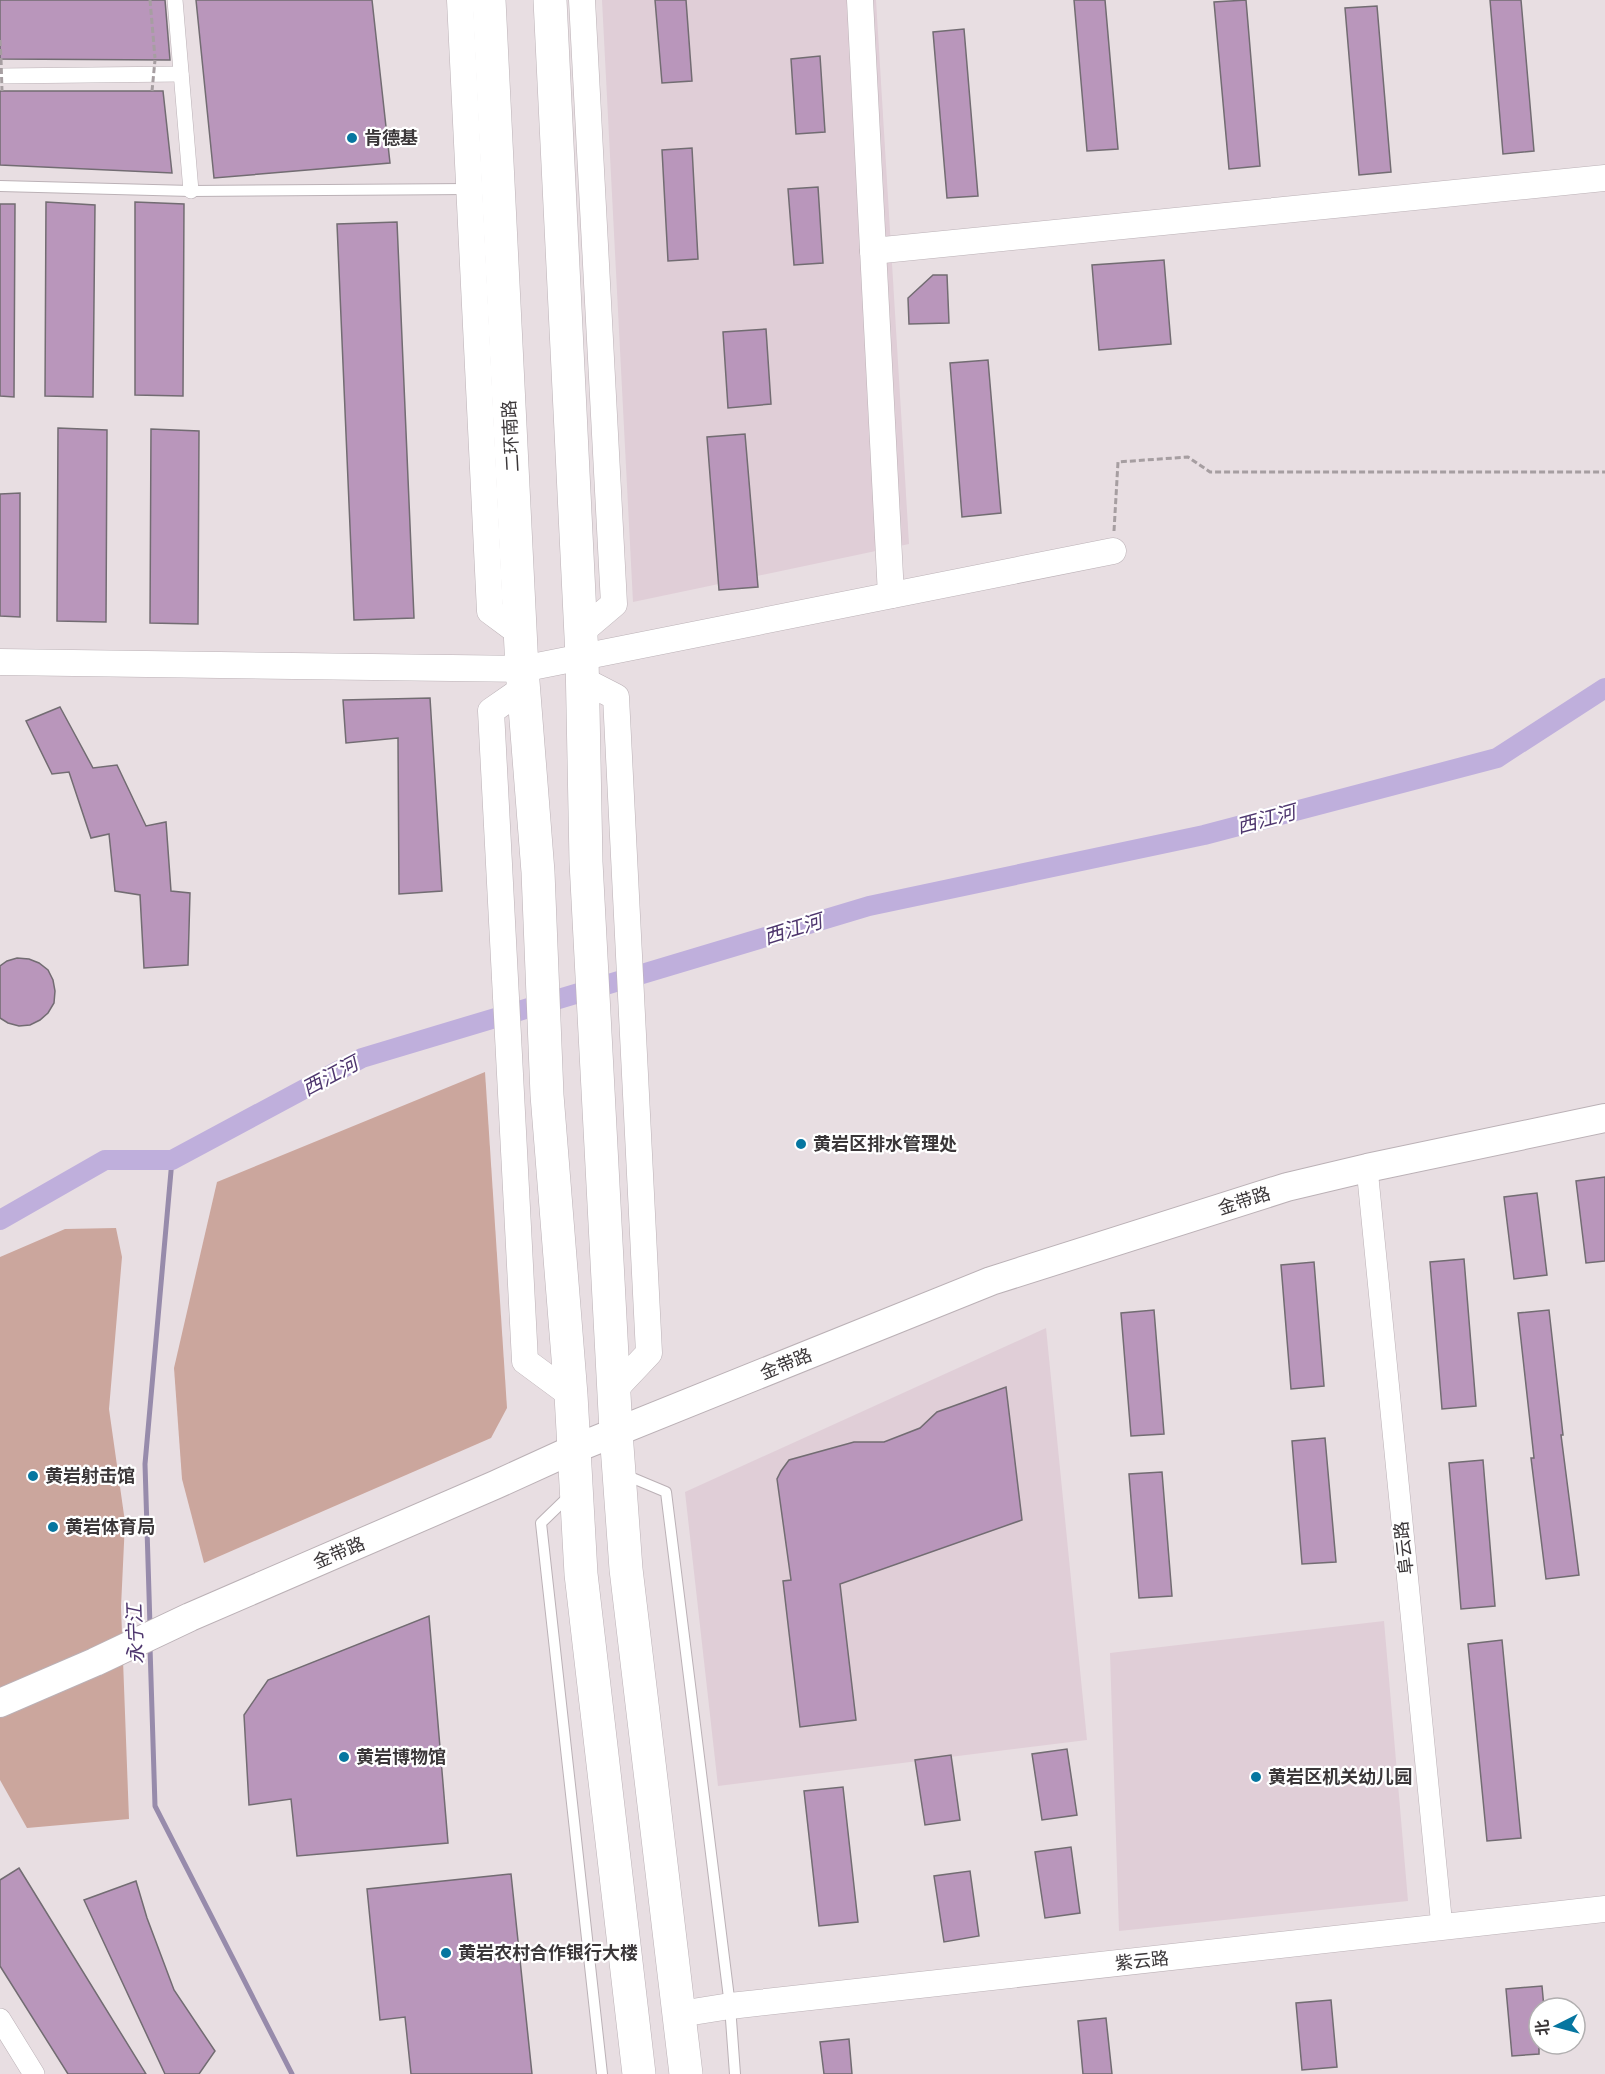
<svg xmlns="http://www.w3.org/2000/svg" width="1605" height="2074" font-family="'Golos Text','Noto Sans SC',sans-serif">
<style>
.built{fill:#e0ced7}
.green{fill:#cba69d}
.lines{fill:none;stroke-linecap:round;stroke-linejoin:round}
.stream{stroke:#978bab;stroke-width:5}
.canal{stroke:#bfafdc;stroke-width:20}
.building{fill:#b996bb;stroke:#726c72;stroke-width:1.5}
.service-casing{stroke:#bbb1b6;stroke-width:12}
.pedestrian-casing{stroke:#bbb1b6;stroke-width:16}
.minor-casing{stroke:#bbb1b6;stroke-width:22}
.tertiary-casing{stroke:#bbb1b6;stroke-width:27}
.secondary-casing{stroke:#bbb1b6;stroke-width:30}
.trunk-casing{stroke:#bbb1b6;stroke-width:34}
.path{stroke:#a69ea1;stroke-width:3;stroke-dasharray:6 3;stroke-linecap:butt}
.service{stroke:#fff;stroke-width:10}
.pedestrian{stroke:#fff;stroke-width:15}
.minor{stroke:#fff;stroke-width:21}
.tertiary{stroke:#fff;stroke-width:26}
.secondary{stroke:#fff;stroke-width:28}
.trunk{stroke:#fff;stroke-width:33}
.path-bridge{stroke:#a69ea1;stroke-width:3;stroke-dasharray:6 3;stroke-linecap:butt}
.poi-dot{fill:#0676a0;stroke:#fff;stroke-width:2}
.labels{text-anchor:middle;stroke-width:4.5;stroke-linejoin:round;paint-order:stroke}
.poi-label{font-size:18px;font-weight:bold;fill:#3b3739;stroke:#fff;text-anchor:start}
.street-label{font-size:18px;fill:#3b3739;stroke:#fff}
.water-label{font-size:20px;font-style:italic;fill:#4e366e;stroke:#fff}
</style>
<rect width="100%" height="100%" fill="#e8dee2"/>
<g class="built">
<polygon points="602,0 876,0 909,544 633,602"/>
<polygon points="1046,1328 1087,1740 718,1786 685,1492"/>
<polygon points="1384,1621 1408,1901 1119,1931 1110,1653"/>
</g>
<g class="green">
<polygon points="485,1072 507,1408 491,1438 204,1563 182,1479 174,1368 217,1182"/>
<polygon points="116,1228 122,1257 109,1409 125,1522 121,1607 129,1819 27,1828 0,1780 0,1257 65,1229"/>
</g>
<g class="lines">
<g class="stream">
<polyline points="150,1626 145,1464 172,1160"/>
<polyline points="150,1647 155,1806 292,2074"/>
</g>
<polyline class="canal" points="0,1220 105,1160 172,1160 362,1058 869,906 1204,835 1497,758 1605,688"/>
</g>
<g class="building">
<polygon points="0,0 165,0 170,60 0,59"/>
<polygon points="196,0 372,0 390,163 214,178"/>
<polygon points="655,0 686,0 692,81 662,83"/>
<polygon points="1074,0 1105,0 1118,149 1087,151"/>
<polygon points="1246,0 1260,166 1229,169 1214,2"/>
<polygon points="1490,0 1521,0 1534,151 1503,154"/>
<polygon points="1377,6 1391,172 1359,175 1345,8"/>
<polygon points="964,29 978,196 947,198 933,32"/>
<polygon points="820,56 825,132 796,134 791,59"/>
<polygon points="0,91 163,91 172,173 0,165"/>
<polygon points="692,148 698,259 668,261 662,150"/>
<polygon points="818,187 823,263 794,265 788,189"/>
<polygon points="46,202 95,205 93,397 45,396"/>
<polygon points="135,202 184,204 183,396 135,395"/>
<polygon points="0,204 15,204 14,397 0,396"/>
<polygon points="397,222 414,618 354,620 337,224"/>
<polygon points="1164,260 1171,344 1099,350 1092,265"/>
<polygon points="933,275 947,275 949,323 909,324 908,298"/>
<polygon points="766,329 771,404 728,408 723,332"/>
<polygon points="988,360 1001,513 962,517 950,363"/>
<polygon points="58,428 107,430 106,622 57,621"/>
<polygon points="151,429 199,431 198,624 150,623"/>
<polygon points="745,434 758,587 719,590 707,437"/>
<polygon points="20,493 20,617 0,616 0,494"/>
<polygon points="430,698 442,891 399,894 398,738 346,743 343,700"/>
<polygon points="60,707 93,768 117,765 146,826 166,822 171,891 190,893 188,965 144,968 140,895 115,891 109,834 91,838 69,772 52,774 26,721"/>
<polygon points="17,958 29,959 39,963 48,970 53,980 55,991 54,1003 48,1013 40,1020 30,1025 19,1026 8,1023 0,1018 0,966 7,961"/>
<polygon points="1605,1177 1605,1261 1586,1263 1576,1181"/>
<polygon points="1537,1193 1547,1275 1514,1279 1504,1197"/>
<polygon points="1464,1259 1476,1406 1442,1409 1430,1262"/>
<polygon points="1314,1262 1324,1386 1291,1389 1281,1265"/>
<polygon points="1154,1310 1164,1434 1131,1436 1121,1313"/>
<polygon points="1549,1310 1563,1435 1561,1435 1579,1575 1546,1579 1531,1458 1534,1458 1518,1313"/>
<polygon points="1006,1387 1022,1520 840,1584 856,1720 800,1727 783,1581 791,1580 777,1479 781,1471 789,1460 854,1442 884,1442 920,1428 937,1412"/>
<polygon points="1325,1438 1336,1562 1302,1564 1292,1441"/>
<polygon points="1483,1460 1495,1606 1461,1609 1449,1463"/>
<polygon points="1162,1472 1172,1596 1139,1598 1129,1474"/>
<polygon points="429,1616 448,1843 297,1856 291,1799 249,1805 244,1715 268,1680"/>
<polygon points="1502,1640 1521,1838 1487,1841 1468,1644"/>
<polygon points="1067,1749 1077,1815 1042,1820 1032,1754"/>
<polygon points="951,1755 960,1820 925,1825 915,1760"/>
<polygon points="843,1787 858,1922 819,1926 804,1791"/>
<polygon points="1071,1847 1080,1913 1045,1918 1035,1852"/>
<polygon points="19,1868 146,2074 68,2074 0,1966 0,1880"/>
<polygon points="970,1871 979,1936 944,1942 934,1876"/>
<polygon points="511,1874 532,2074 411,2074 405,2017 380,2020 367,1889"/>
<polygon points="136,1881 147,1918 174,1990 215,2051 199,2074 165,2074 84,1900"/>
<polygon points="1542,1986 1544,2008 1539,2008 1539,2054 1512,2056 1506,1989"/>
<polygon points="1331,2000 1337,2067 1302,2070 1296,2003"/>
<polygon points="1106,2018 1112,2074 1083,2074 1078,2021"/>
<polygon points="849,2039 852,2074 824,2074 820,2042"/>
</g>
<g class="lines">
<g class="service-casing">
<g id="service">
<polyline points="0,186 191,191 469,189"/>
<polyline points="623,1474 666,1492 730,2006 735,2074"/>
<polyline points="570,1495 541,1523 602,2074"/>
</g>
</g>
<g class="pedestrian-casing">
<g id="pedestrian">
<polyline points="175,0 191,191"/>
<polyline points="0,76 181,74"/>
</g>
</g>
<g class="minor-casing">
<g id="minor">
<polyline points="1367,1168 1442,1927"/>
<polyline points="0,2019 34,2074"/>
</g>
</g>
<g class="tertiary-casing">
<g id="tertiary">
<polyline points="460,0 490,611 521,634"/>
<polyline points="860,0 891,595"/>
<polyline points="873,251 1605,178"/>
<polyline points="581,632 614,604 582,0"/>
<polyline points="0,662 522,669 1113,551"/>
<polyline points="583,680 616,697 649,1353 614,1390"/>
<polyline points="524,688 491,711 525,1361 571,1395"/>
<polyline points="680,2014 730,2006 1605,1909"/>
</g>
</g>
<g class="secondary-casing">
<polyline id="secondary" points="0,1703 95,1662 190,1617 495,1485 574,1449 991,1281 1287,1187 1367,1168 1605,1118"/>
</g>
<g class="trunk-casing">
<g id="trunk">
<polyline points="489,0 522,669 538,872 547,1095 571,1395 581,1574 639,2074"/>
<polyline points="550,0 582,657 586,862 616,1432 626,1569 686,2074"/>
</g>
</g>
<g class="path">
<polyline points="150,0 155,58"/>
<polyline points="0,40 1,59"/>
<polyline points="1114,531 1118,462 1188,457 1210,472 1605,472"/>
</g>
<use href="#service" class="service"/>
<use href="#pedestrian" class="pedestrian"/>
<use href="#minor" class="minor"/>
<use href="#tertiary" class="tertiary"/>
<use href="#secondary" class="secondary"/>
<use href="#trunk" class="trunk"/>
<g class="path-bridge">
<polyline points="1,59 2,91"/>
<polyline points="152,91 155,60"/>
</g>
</g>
<g class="poi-dot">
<circle cx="352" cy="138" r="6"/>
<circle cx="801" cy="1144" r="6"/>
<circle cx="33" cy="1476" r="6"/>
<circle cx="53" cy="1527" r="6"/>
<circle cx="344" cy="1757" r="6"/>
<circle cx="1256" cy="1777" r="6"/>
<circle cx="446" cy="1953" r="6"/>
</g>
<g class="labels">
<g class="poi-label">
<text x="364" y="144">肯德基</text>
<text x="813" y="1150">黄岩区排水管理处</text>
<text x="45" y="1482">黄岩射击馆</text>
<text x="65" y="1533">黄岩体育局</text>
<text x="356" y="1763">黄岩博物馆</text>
<text x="1268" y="1783">黄岩区机关幼儿园</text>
<text x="458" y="1959">黄岩农村合作银行大楼</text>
</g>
<g class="street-label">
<text transform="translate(511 436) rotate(-93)" y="6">二环南路</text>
<text transform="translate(1244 1201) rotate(-18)" y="6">金带路</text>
<text transform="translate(786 1364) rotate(-22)" y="6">金带路</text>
<text transform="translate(1404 1548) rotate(-96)" y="6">阜云路</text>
<text transform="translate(339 1553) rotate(-23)" y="6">金带路</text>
<text transform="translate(1142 1961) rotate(-6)" y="6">紫云路</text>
</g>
<g class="water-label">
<text transform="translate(1266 819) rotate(-15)" y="7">西江河</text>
<text transform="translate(793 929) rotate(-17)" y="7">西江河</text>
<text transform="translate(330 1076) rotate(-28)" y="7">西江河</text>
<text transform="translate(135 1634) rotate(-92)" y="7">永宁江</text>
</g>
</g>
<g transform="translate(1557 2026) rotate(264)"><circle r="28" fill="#ffffff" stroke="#b1afb0" stroke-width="1.5"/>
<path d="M0-4.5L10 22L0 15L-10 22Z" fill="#0676a0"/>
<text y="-9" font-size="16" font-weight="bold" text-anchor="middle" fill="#3b3739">北</text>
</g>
</svg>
